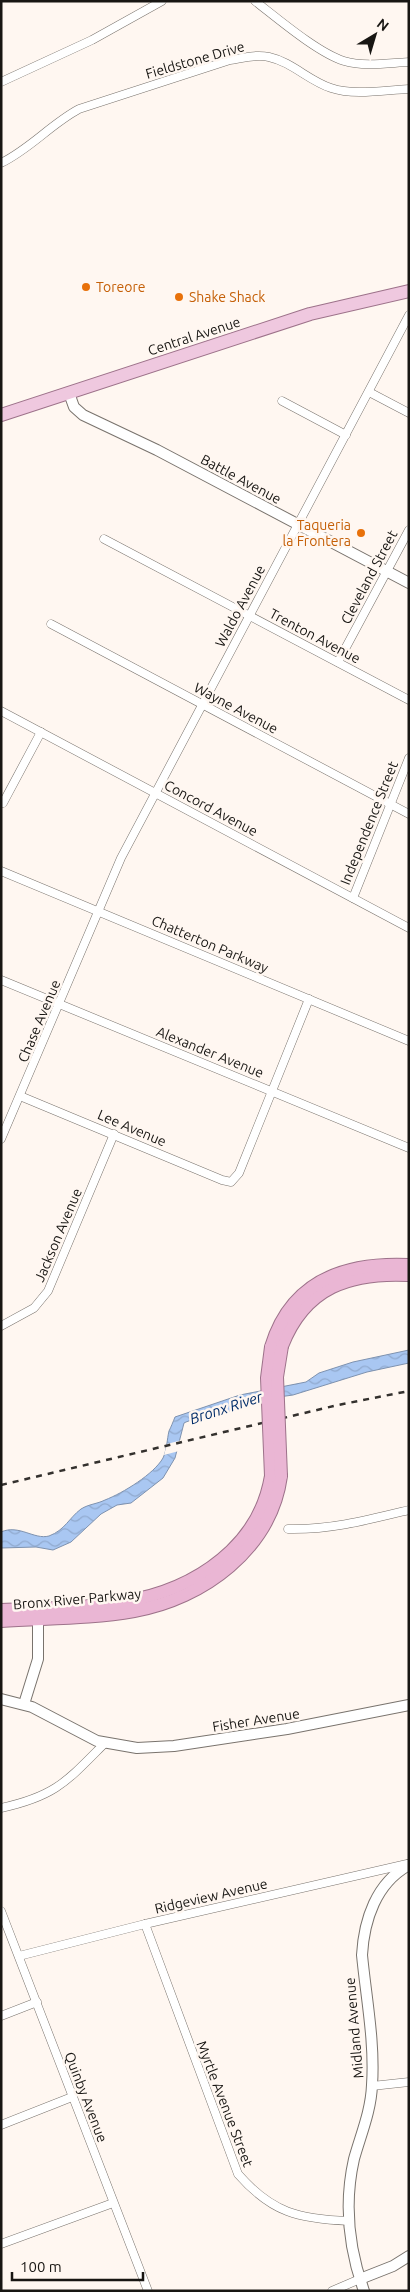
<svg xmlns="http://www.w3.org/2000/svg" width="410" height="2292" font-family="Ubuntu,sans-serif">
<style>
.water{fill:url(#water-waves);stroke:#7e92af}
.pier{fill:#fff7f1}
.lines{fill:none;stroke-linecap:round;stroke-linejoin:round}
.minor-casing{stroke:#79736d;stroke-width:9}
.tertiary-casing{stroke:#79736d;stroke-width:12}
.primary-casing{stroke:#9d728a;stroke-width:14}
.trunk-casing{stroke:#9d728a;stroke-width:14}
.minor{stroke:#fff;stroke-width:8}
.tertiary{stroke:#fff;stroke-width:10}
.primary{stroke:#efc8df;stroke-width:12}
.trunk{stroke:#eab6d4;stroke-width:12}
.rail{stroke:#34312e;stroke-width:2.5;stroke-dasharray:6 6;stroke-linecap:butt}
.trunk-bridge-casing{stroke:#9d728a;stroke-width:14;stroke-linecap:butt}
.trunk-bridge{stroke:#eab6d4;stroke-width:12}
.food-dot{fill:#e8710a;stroke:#fff7f1;stroke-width:2}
.labels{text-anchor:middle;stroke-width:5;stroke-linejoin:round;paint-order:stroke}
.street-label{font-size:14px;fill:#181613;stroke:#fff7f1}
.food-label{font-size:14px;fill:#c56008;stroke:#fff7f1;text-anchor:start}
.water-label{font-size:15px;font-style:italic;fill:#002c69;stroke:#fff7f1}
</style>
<defs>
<pattern id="water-waves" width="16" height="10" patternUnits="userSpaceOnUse" patternTransform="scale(1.25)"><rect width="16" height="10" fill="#a9c7f2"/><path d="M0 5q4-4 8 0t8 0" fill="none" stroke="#91aacf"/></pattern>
</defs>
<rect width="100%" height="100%" fill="#fff7f1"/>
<path class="water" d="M409,1350V1363L367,1372L293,1395L257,1400L247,1403L241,1408L224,1413L213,1412L186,1422L184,1423L175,1458L163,1478L131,1503L117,1505L101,1514L71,1542L53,1550L36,1547L1,1548V1532C19,1524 34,1540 49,1536C65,1530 69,1518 81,1509C89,1504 97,1504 105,1500C123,1493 154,1474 163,1458C167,1450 167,1439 169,1431C171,1427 173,1422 175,1417L240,1395L306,1382L319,1373L353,1362Z"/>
<polygon class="pier" points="182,1440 179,1451 164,1455 167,1444"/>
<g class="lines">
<g class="minor-casing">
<g id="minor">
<path d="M255,1C277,18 318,53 344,61C364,67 388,63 409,62"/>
<polyline points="1,82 92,40 162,1"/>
<path d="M1,163C30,149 51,124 79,109L230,60C243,58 256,54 269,57C292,62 309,81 331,88C354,96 385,90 409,89"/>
<polyline points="369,392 409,413"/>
<polyline points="282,401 346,435"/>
<polyline points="104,539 409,700"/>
<polyline points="51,624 409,814"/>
<polyline points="338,662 409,530"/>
<polyline points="1,711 409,928"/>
<polyline points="3,803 41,732"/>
<polyline points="1,871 409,1041"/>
<polyline points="353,898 409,758"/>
<polyline points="1,980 409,1148"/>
<polyline points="20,1096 222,1180 231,1182 239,1173 309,999"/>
<polyline points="1,1139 121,858 409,315"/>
<polyline points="1,1326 34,1308 48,1291 114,1134"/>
<path d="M288,1529C330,1530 368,1520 409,1510"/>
<path d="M1,1808C56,1796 67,1781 105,1743"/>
<polyline points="1,1911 148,2291"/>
<path d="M145,1924L238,2174C272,2213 299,2219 349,2221"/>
<polyline points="19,1956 145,1924 407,1864"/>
<polyline points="1,2016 37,2002"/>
<polyline points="372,2086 409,2082"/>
<polyline points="1,2125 72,2097"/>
<polyline points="1,2244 113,2203"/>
<polyline points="332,2291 360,2279"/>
</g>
</g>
<g class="tertiary-casing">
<g id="tertiary">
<polyline points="69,393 74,407 83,415 157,450 409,583"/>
<polyline points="1,1699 32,1707 97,1741 137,1748 174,1746 287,1729 409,1705"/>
<polyline points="24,1704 38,1659 38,1618"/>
<polyline points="360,2279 393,2266 409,2256"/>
<path d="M364,2291C349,2249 344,2203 354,2159C361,2134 371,2111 372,2085C375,2042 366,1997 362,1955C364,1920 376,1883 409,1865"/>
</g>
</g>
<g class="primary-casing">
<polyline id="primary" points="1,415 310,314 409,291"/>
</g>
<g class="trunk-casing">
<g id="trunk">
<path d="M282,1346C305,1287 350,1272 409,1275"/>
<path d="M271,1347C291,1281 345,1262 409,1265"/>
<path d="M1,1610C83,1606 167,1612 231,1551C253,1530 266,1506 271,1476"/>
<path d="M1,1621C45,1618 91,1619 134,1611C203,1599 271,1549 281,1476"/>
</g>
</g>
<use href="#minor" class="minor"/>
<use href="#tertiary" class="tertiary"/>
<use href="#primary" class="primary"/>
<use href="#trunk" class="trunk"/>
<polyline class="rail" points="1,1485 338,1405 409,1391"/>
<g class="trunk-bridge-casing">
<g id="trunk-bridge">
<polyline points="271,1476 267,1378 271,1347"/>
<polyline points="281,1476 277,1377 282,1346"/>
</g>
</g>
<use href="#trunk-bridge" class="trunk-bridge"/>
</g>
<g class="food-dot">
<circle cx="86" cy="287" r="5"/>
<circle cx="179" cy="297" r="5"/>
<circle cx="361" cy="533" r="5"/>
</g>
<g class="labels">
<g class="street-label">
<text transform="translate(195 60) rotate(-16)" y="5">Fieldstone Drive</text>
<text transform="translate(194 336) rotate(-18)" y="5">Central Avenue</text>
<text transform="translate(241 479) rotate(28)" y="5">Battle Avenue</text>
<text transform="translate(369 577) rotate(-62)" y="5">Cleveland Street</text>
<text transform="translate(240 606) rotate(-62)" y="5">Waldo Avenue</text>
<text transform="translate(315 636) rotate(28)" y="5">Trenton Avenue</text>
<text transform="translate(236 708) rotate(28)" y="5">Wayne Avenue</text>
<text transform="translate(211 808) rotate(28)" y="5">Concord Avenue</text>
<text transform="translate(369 823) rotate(-68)" y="5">Independence Street</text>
<text transform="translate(210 944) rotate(23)" y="5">Chatterton Parkway</text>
<text transform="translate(39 1021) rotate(-67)" y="5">Chase Avenue</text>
<text transform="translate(210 1052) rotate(22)" y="5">Alexander Avenue</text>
<text transform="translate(132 1128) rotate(23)" y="5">Lee Avenue</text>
<text transform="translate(58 1235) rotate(-67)" y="5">Jackson Avenue</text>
<text transform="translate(77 1599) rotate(-5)" y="5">Bronx River Parkway</text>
<text transform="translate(256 1720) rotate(-9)" y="5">Fisher Avenue</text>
<text transform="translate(211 1896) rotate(-13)" y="5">Ridgeview Avenue</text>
<text transform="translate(354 2028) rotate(-95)" y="5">Midland Avenue</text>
<text transform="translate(86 2097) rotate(69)" y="5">Quinby Avenue</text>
<text transform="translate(225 2104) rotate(69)" y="5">Myrtle Avenue Street</text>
</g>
<g class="food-label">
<text x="96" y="292">Toreore</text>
<text x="189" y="302">Shake Shack</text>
<text x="351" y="530" text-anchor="end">Taqueria<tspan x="351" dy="16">la Frontera</tspan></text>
</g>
<g class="water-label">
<text transform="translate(226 1408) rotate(-18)" y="5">Bronx River</text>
</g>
</g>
<rect width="410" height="2292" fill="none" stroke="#181613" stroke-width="5"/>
<g transform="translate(375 35) rotate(38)" stroke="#fff7f1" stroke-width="4" paint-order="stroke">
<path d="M0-4L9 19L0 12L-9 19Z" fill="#181613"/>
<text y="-8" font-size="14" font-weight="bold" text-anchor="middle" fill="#181613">N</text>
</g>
<path d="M12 2272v8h131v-8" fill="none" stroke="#181613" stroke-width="2.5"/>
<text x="20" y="2272" font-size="15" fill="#181613" stroke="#fff7f1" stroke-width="4" paint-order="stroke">100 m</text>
</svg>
